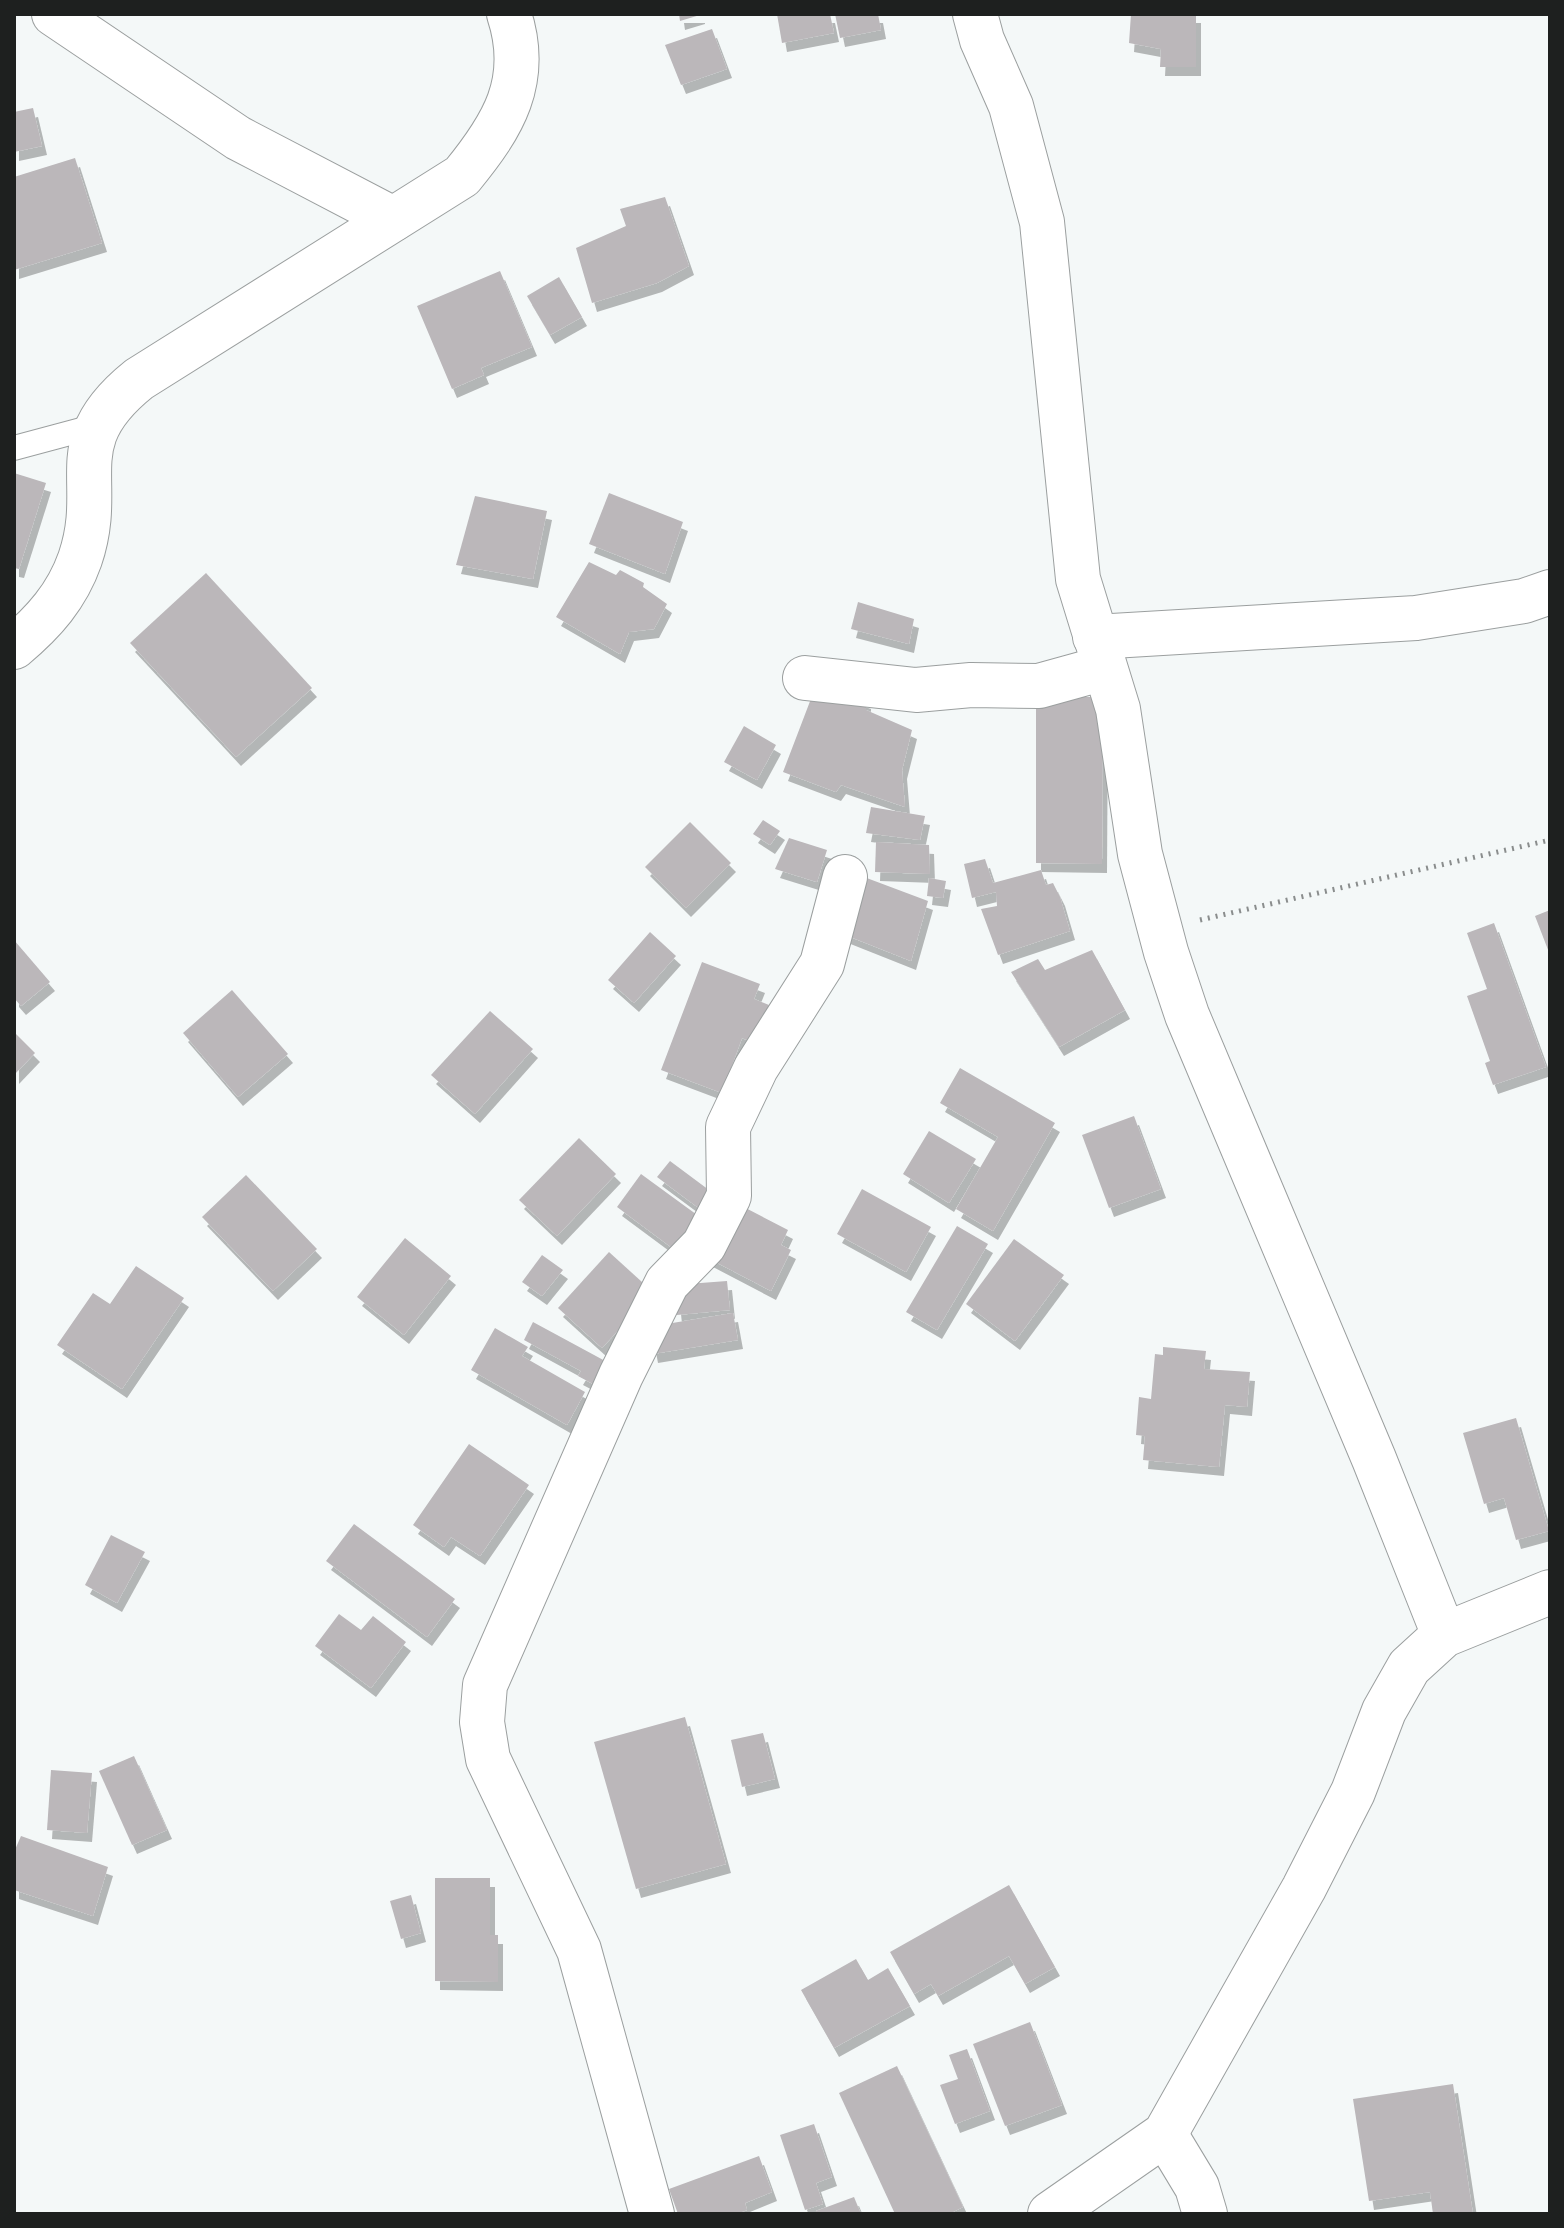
<svg xmlns="http://www.w3.org/2000/svg" width="1564" height="2228" font-family="Montserrat,sans-serif">
<style>
.building{fill:#bbb7ba;filter:url(#shadow)}
.lines{fill:none;stroke-linecap:round;stroke-linejoin:round}
.service-casing{stroke:#9b9f9f;stroke-width:26}
.minor-casing{stroke:#9b9f9f;stroke-width:46}
.path{stroke:#8a8d8d;stroke-width:5;stroke-dasharray:2 6;stroke-linecap:butt}
.service{stroke:#fff;stroke-width:24}
.minor{stroke:#fff;stroke-width:44}
</style>
<defs>
<filter id="shadow"><feDropShadow dx="5" dy="9" stdDeviation="0" flood-color="#0004"/></filter>
</defs>
<rect width="100%" height="100%" fill="#f4f8f8"/>
<g class="building">
<polygon points="679,14 700,14 700,15 680,21"/>
<polygon points="777,14 830,14 834,33 782,43"/>
<polygon points="835,14 878,14 881,30 840,38"/>
<polygon points="1131,14 1196,14 1196,67 1160,67 1161,49 1129,43"/>
<polygon points="712,29 727,69 681,85 665,45"/>
<polygon points="33,108 42,146 14,152 14,112"/>
<polygon points="75,158 102,243 14,270 14,177"/>
<polygon points="665,197 689,266 657,283 592,303 576,248 626,226 620,209"/>
<polygon points="500,271 532,347 481,368 484,375 452,389 417,306"/>
<polygon points="559,277 582,317 550,335 527,296"/>
<polygon points="14,473 46,483 19,569 14,568"/>
<polygon points="609,493 683,522 665,574 589,544"/>
<polygon points="475,496 547,511 533,579 456,565"/>
<polygon points="589,562 616,575 620,570 644,583 643,587 667,604 654,629 629,632 620,654 556,617"/>
<polygon points="206,573 312,688 236,757 130,643"/>
<polygon points="858,602 914,619 909,644 851,629"/>
<polygon points="817,683 866,700 866,710 912,730 902,770 905,807 841,785 836,792 783,772"/>
<polygon points="1036,697 1103,697 1102,864 1036,863"/>
<polygon points="744,726 776,745 757,780 724,762"/>
<polygon points="871,807 925,816 920,840 866,833"/>
<polygon points="763,820 780,831 770,845 753,834"/>
<polygon points="690,822 731,863 686,908 645,867"/>
<polygon points="789,838 827,850 817,882 775,869"/>
<polygon points="876,842 929,845 930,874 875,872"/>
<polygon points="985,859 993,883 1041,870 1046,885 1053,883 1060,897 1070,931 998,955 981,909 997,906 996,892 972,898 964,864"/>
<polygon points="856,874 928,901 911,961 838,932"/>
<polygon points="929,878 946,881 943,898 927,896"/>
<polygon points="1550,910 1550,955 1535,916"/>
<polygon points="1494,923 1546,1067 1493,1085 1485,1063 1490,1061 1467,996 1487,989 1467,933"/>
<polygon points="650,932 676,956 634,1003 608,980"/>
<polygon points="14,940 50,982 21,1006 14,998"/>
<polygon points="1092,950 1125,1010 1059,1047 1011,972 1038,959 1045,970"/>
<polygon points="702,962 760,984 754,999 769,1005 755,1043 742,1038 722,1093 661,1070"/>
<polygon points="232,990 288,1054 238,1097 183,1033"/>
<polygon points="490,1011 533,1049 475,1114 431,1075"/>
<polygon points="14,1032 35,1053 14,1075"/>
<polygon points="960,1068 1055,1123 993,1231 956,1209 998,1137 940,1103"/>
<polygon points="1134,1116 1161,1189 1109,1208 1082,1135"/>
<polygon points="929,1131 976,1159 949,1203 903,1174"/>
<polygon points="579,1138 616,1174 557,1236 519,1200"/>
<polygon points="670,1161 717,1196 704,1212 657,1177"/>
<polygon points="641,1174 704,1220 679,1253 617,1207"/>
<polygon points="246,1175 317,1249 273,1291 202,1217"/>
<polygon points="862,1189 931,1227 906,1272 837,1234"/>
<polygon points="736,1203 788,1230 781,1245 791,1250 771,1291 708,1258"/>
<polygon points="957,1226 988,1244 937,1330 906,1312"/>
<polygon points="405,1238 451,1276 404,1335 357,1297"/>
<polygon points="1014,1239 1064,1275 1015,1341 966,1304"/>
<polygon points="609,1252 653,1292 602,1348 558,1308"/>
<polygon points="542,1255 563,1270 542,1296 522,1282"/>
<polygon points="136,1266 184,1298 122,1389 57,1345 93,1293 110,1304"/>
<polygon points="727,1281 730,1310 677,1315 674,1285"/>
<polygon points="733,1313 738,1340 653,1354 648,1327"/>
<polygon points="533,1322 607,1362 595,1385 578,1376 581,1371 524,1340"/>
<polygon points="495,1328 528,1347 522,1356 585,1392 567,1425 471,1370"/>
<polygon points="1163,1347 1206,1351 1204,1369 1250,1372 1247,1407 1225,1405 1219,1467 1143,1460 1145,1436 1136,1435 1139,1397 1151,1399 1155,1354 1163,1355"/>
<polygon points="1516,1418 1549,1531 1516,1540 1504,1498 1484,1504 1463,1433"/>
<polygon points="469,1444 529,1485 480,1556 451,1537 444,1547 413,1525"/>
<polygon points="354,1524 455,1599 427,1637 326,1561"/>
<polygon points="111,1535 145,1552 117,1603 85,1585"/>
<polygon points="339,1614 361,1630 373,1616 406,1642 371,1688 315,1646"/>
<polygon points="685,1717 726,1864 636,1889 594,1742"/>
<polygon points="763,1733 775,1779 742,1787 731,1740"/>
<polygon points="134,1756 167,1830 132,1845 99,1771"/>
<polygon points="51,1770 92,1773 87,1833 47,1830"/>
<polygon points="21,1836 108,1867 93,1916 14,1890 14,1852"/>
<polygon points="435,1878 490,1878 490,1935 498,1935 498,1982 435,1981"/>
<polygon points="1009,1885 1055,1967 1025,1984 1009,1956 938,1996 931,1984 914,1994 890,1952"/>
<polygon points="411,1895 421,1933 401,1939 390,1901"/>
<polygon points="856,1959 868,1980 888,1968 910,2006 834,2048 801,1990"/>
<polygon points="1030,2022 1062,2105 1005,2126 973,2044"/>
<polygon points="967,2049 990,2111 955,2124 940,2085 958,2079 949,2055"/>
<polygon points="897,2066 963,2207 949,2214 895,2214 839,2093"/>
<polygon points="1453,2084 1473,2214 1433,2214 1430,2192 1369,2201 1353,2099"/>
<polygon points="814,2124 832,2177 816,2183 823,2204 805,2210 780,2135"/>
<polygon points="759,2156 772,2192 745,2203 747,2210 736,2214 678,2214 669,2189"/>
<polygon points="854,2197 861,2214 817,2214 816,2211"/>
</g>
<g class="lines">
<g class="service-casing">
<polyline id="service" points="14,448 96,426"/>
</g>
<g class="minor-casing">
<g id="minor">
<polyline points="54,14 238,138 393,219"/>
<polyline points="975,14 982,40 1011,106 1042,222 1078,579 1118,709 1140,854 1166,952 1187,1015 1374,1459 1444,1635"/>
<polyline points="1095,637 1416,618 1524,601 1550,592"/>
<path d="M14,647C44,622 67,596 80,559C107,480 58,444 139,379L462,176C503,126 531,81 509,14"/>
<polyline points="805,678 916,690 971,685 1039,686 1104,668"/>
<polyline points="1165,2134 1197,2187 1205,2214"/>
<polyline points="652,2214 579,1950 488,1759 482,1722 485,1685 621,1375 667,1283 704,1245 729,1196 728,1127 756,1068 822,964 845,877"/>
<polyline points="1050,2214 1165,2134 1304,1888 1353,1792 1384,1711 1409,1667 1444,1635 1550,1592"/>
</g>
</g>
<polyline class="path" points="1200,920 1550,840"/>
<use href="#service" class="service"/>
<use href="#minor" class="minor"/>
</g>
<rect width="1564" height="2228" fill="none" stroke="#1e201f" stroke-width="32"/>
</svg>
